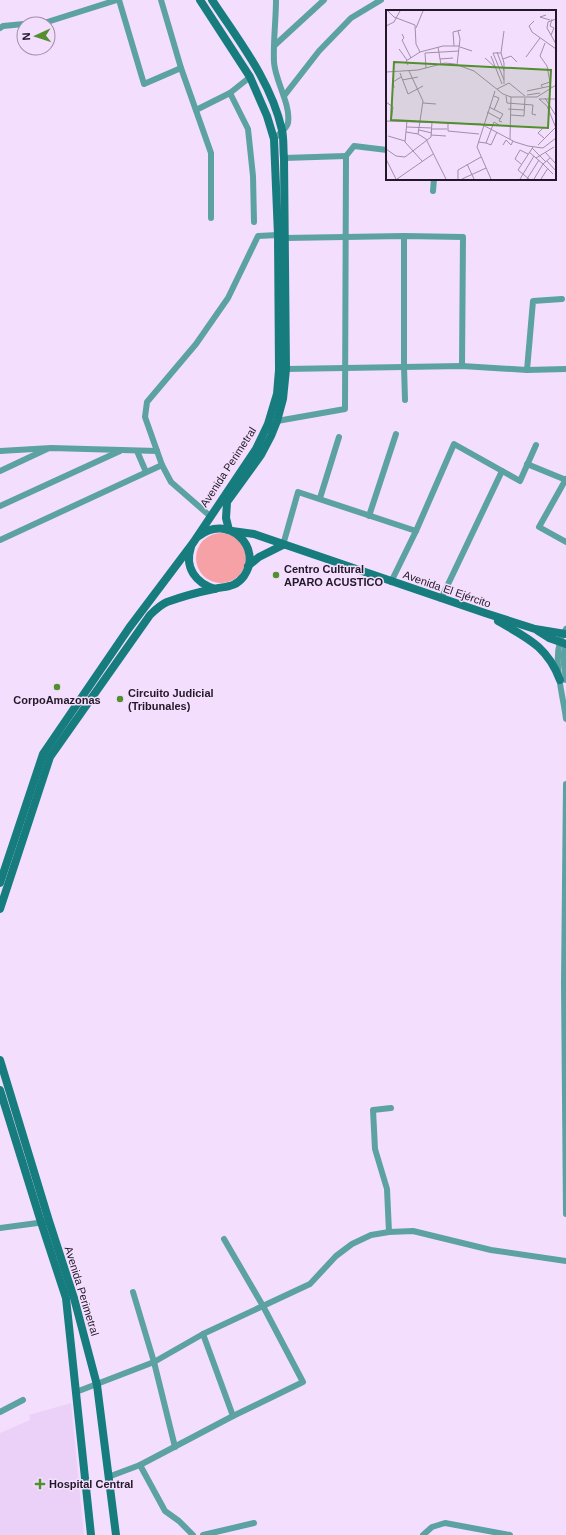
<svg xmlns="http://www.w3.org/2000/svg" width="566" height="1535" font-family="Helvetica,sans-serif">
<style>
.built{fill:#ebd1f7}
.green{fill:#f6a1a6}
.lines{fill:none;stroke-linecap:round;stroke-linejoin:round}
.street{stroke:#5ca2a2;stroke-width:6}
.secondary{stroke:#177c7d;stroke-width:8}
.poi-dot{fill:#538f2e;stroke:#f4defe;stroke-width:1.5}
.labels{text-anchor:middle;stroke-width:3;stroke-linejoin:round;paint-order:stroke}
.street-label{font-size:11px;fill:#221827;stroke:#f4defe}
.poi-label{font-size:11px;font-weight:bold;fill:#221827;stroke:#f4defe;text-anchor:start}
.inset-road{fill:none;stroke:#a08fa8;stroke-width:1}
.view{fill:#538f2e;fill-opacity:0.15;stroke:#538f2e;stroke-width:2}
.inset-edge{fill:none;stroke:#221827;stroke-width:2}
</style>
<rect width="100%" height="100%" fill="#f4defe"/>
<polygon class="built" points="71,1403 84,1535 0,1535 0,1433 30,1420 29,1415"/>
<circle class="green" cx="221" cy="558" r="25"/>
<g class="lines">
<g class="street">
<polyline points="119,0 144,84 181,68"/>
<polyline points="161,0 181,68 211,153 211,218"/>
<polyline points="29,24 44,23 117,0"/>
<polyline points="0,28 3,26 24,24"/>
<polyline points="275,45 324,0"/>
<polyline points="230,93 248,129 253,176 254,222"/>
<polyline points="284,96 319,51 351,18 381,0"/>
<polyline points="196,110 230,93 250,77"/>
<path d="M274,139C278,134 287,129 288,123C291,104 275,81 274,62C273,42 276,20 276,0"/>
<polyline points="284,158 346,156"/>
<polyline points="433,191 434,179"/>
<polyline points="404,236 404,366 405,400"/>
<polyline points="285,238 404,236 463,237 462,366"/>
<polyline points="286,369 462,366 527,370 566,369"/>
<polyline points="527,370 533,301 562,299"/>
<polyline points="277,421 345,409 346,156 354,146 387,150"/>
<polyline points="0,451 51,448 157,451"/>
<polyline points="137,451 146,472"/>
<polyline points="527,464 566,480"/>
<polyline points="0,471 47,449"/>
<polyline points="566,479 539,527 566,542"/>
<polyline points="320,498 339,437"/>
<polyline points="0,506 120,451"/>
<polyline points="210,516 171,482 162,465 145,417 147,402 196,344 228,298 258,236 278,235"/>
<polyline points="369,516 396,434"/>
<polyline points="0,540 162,465"/>
<polyline points="283,545 298,492 416,531"/>
<polyline points="391,582 416,531 454,444 520,481 536,445"/>
<polyline points="441,599 502,471"/>
<path d="M566,629C549,652 563,693 566,719"/>
<polyline points="566,643 563,657 566,680"/>
<polyline points="566,784 564,983 566,1214"/>
<polyline points="0,1228 45,1222"/>
<polyline points="389,1232 387,1189 375,1149 373,1110 391,1108"/>
<polyline points="133,1292 154,1362 175,1447"/>
<polyline points="203,1334 233,1416"/>
<polyline points="76,1392 154,1362 203,1334 310,1284 336,1256 352,1244 371,1235 389,1232 413,1231 491,1250 566,1261"/>
<polyline points="0,1412 23,1400"/>
<polyline points="140,1465 165,1511 179,1521 193,1535"/>
<polyline points="108,1477 140,1465 233,1416 303,1382 263,1306 224,1239"/>
<polyline points="203,1535 254,1523"/>
<polyline points="423,1535 432,1527 445,1523 510,1535"/>
</g>
<g class="secondary">
<path d="M212,0C239,41 271,81 282,130C284,139 283,149 284,158L286,369L283,399L277,421L271,436L261,455L227,502L226,518L229,530"/>
<polyline points="232,531 254,534 485,613 535,629 566,634"/>
<path d="M191,547C184,568 196,583 215,589"/>
<polyline points="248,566 259,557 283,545"/>
<path d="M498,621C527,638 547,646 560,680"/>
<polyline points="538,631 549,638 566,644"/>
<polyline points="0,883 43,754 129,628 193,543 256,449 268,424 277,394 279,370 278,235 274,139 267,116 250,77 200,0"/>
<path d="M0,909L50,757L150,615C155,610 160,605 167,602C181,597 199,592 214,589C226,586 235,588 244,576C264,547 227,513 199,536"/>
<polyline points="0,1060 49,1221 74,1298 97,1385 116,1535"/>
<polyline points="0,1090 41,1222 66,1298 91,1535"/>
</g>
</g>
<g class="poi-dot">
<circle cx="276" cy="575" r="4"/>
<circle cx="57" cy="687" r="4"/>
<circle cx="120" cy="699" r="4"/>
<path d="M38 1478h4v4h4v4h-4v4h-4v-4h-4v-4h4z"/>
</g>
<g class="labels">
<g class="street-label">
<text transform="translate(228 467) rotate(-57)" y="4">Avenida Perimetral</text>
<text transform="translate(447 589) rotate(19)" y="4">Avenida El Ejército</text>
<text transform="translate(82 1291) rotate(73)" y="4">Avenida Perimetral</text>
</g>
<g class="poi-label">
<text x="284" y="573">Centro Cultural<tspan x="284" dy="13">APARO ACUSTICO</tspan></text>
<text x="128" y="697">Circuito Judicial<tspan x="128" dy="13">(Tribunales)</tspan></text>
<text x="57" y="704" text-anchor="middle">CorpoAmazonas</text>
<text x="49" y="1488">Hospital Central</text>
</g>
</g>
<g transform="translate(386 10)">
<rect width="170" height="170" fill="#f4defe"/>
<path class="inset-road" d="M2,1L8,7L29,15L30,34L34,42M160,5L154,7L164,10M170,9L162,12L161,18L170,34M148,11L143,16L146,22L170,39M0,16L8,12L14,1M30,18L37,1M16,24L18,28L16,30L25,48M165,25L168,18L164,16L166,9M159,33L154,46L161,56L165,78M68,36L67,22L75,20M52,37L55,55M74,37L86,41M13,39L21,50M111,42L118,61M39,43L73,41M39,43L40,58M115,43H107L118,70M105,46L116,74M140,47L154,28M99,48L109,57M54,49L67,48M117,49L125,46L131,52M22,55L20,51L34,42L57,36H74M71,55L74,29L72,21M23,61L37,91L32,124L40,129L60,169M0,62L32,60L59,53L69,54L88,61L117,84L125,87H151L170,75M14,63L22,84L37,76M16,70L32,67M118,74V53L115,43L118,21M8,78L7,72L15,67M157,78L155,75L164,72M111,79L123,73L139,86M141,81L165,76M141,85L154,83M108,86L113,88L108,100M120,86L121,93L147,95L146,104L150,105M159,88L170,106M153,89L161,96L170,118M153,89H170M0,92L7,97L5,111M37,93L50,94M103,97L117,104L113,111L116,112M122,99L138,100M101,102L114,109M125,105L138,106L139,88M0,111L95,114L129,132L142,136L157,138L170,128M21,111L19,132L36,151M62,113V121L93,124M21,117L46,118M157,118L152,123L158,128M46,119H61M33,120L46,123M20,122L32,124M45,125L60,126M2,126L19,131M124,129L125,87M92,132L100,133L108,112L113,115M100,133L105,135L111,122M117,135L120,130L125,135L127,131M152,135L170,117M146,138L160,152M0,139L10,146L19,147L45,127L46,112M143,142L157,154L148,169M159,142L170,154M150,148L168,137M164,148L157,154L167,164M0,149L10,169M161,151L170,161M81,154L88,169M135,154L129,149L134,140L142,144M11,169L47,144M72,169V160L95,147M76,169L100,158M105,169L91,137L109,81M134,169L148,146M141,169L153,150M143,169L132,160L147,137M155,169L162,158"/>
<path class="view" d="M8,52L165,60L162,118L5,110Z"/>
<rect width="170" height="170" class="inset-edge"/>
</g>
<g transform="translate(36 36) rotate(267)"><circle r="19" fill="#f4defe" stroke="#a08fa8"/>
<path d="M0-3L7 15L0 10L-7 15Z" fill="#538f2e"/>
<text y="-6" font-size="11" font-weight="bold" text-anchor="middle" fill="#221827">N</text>
</g>
</svg>
